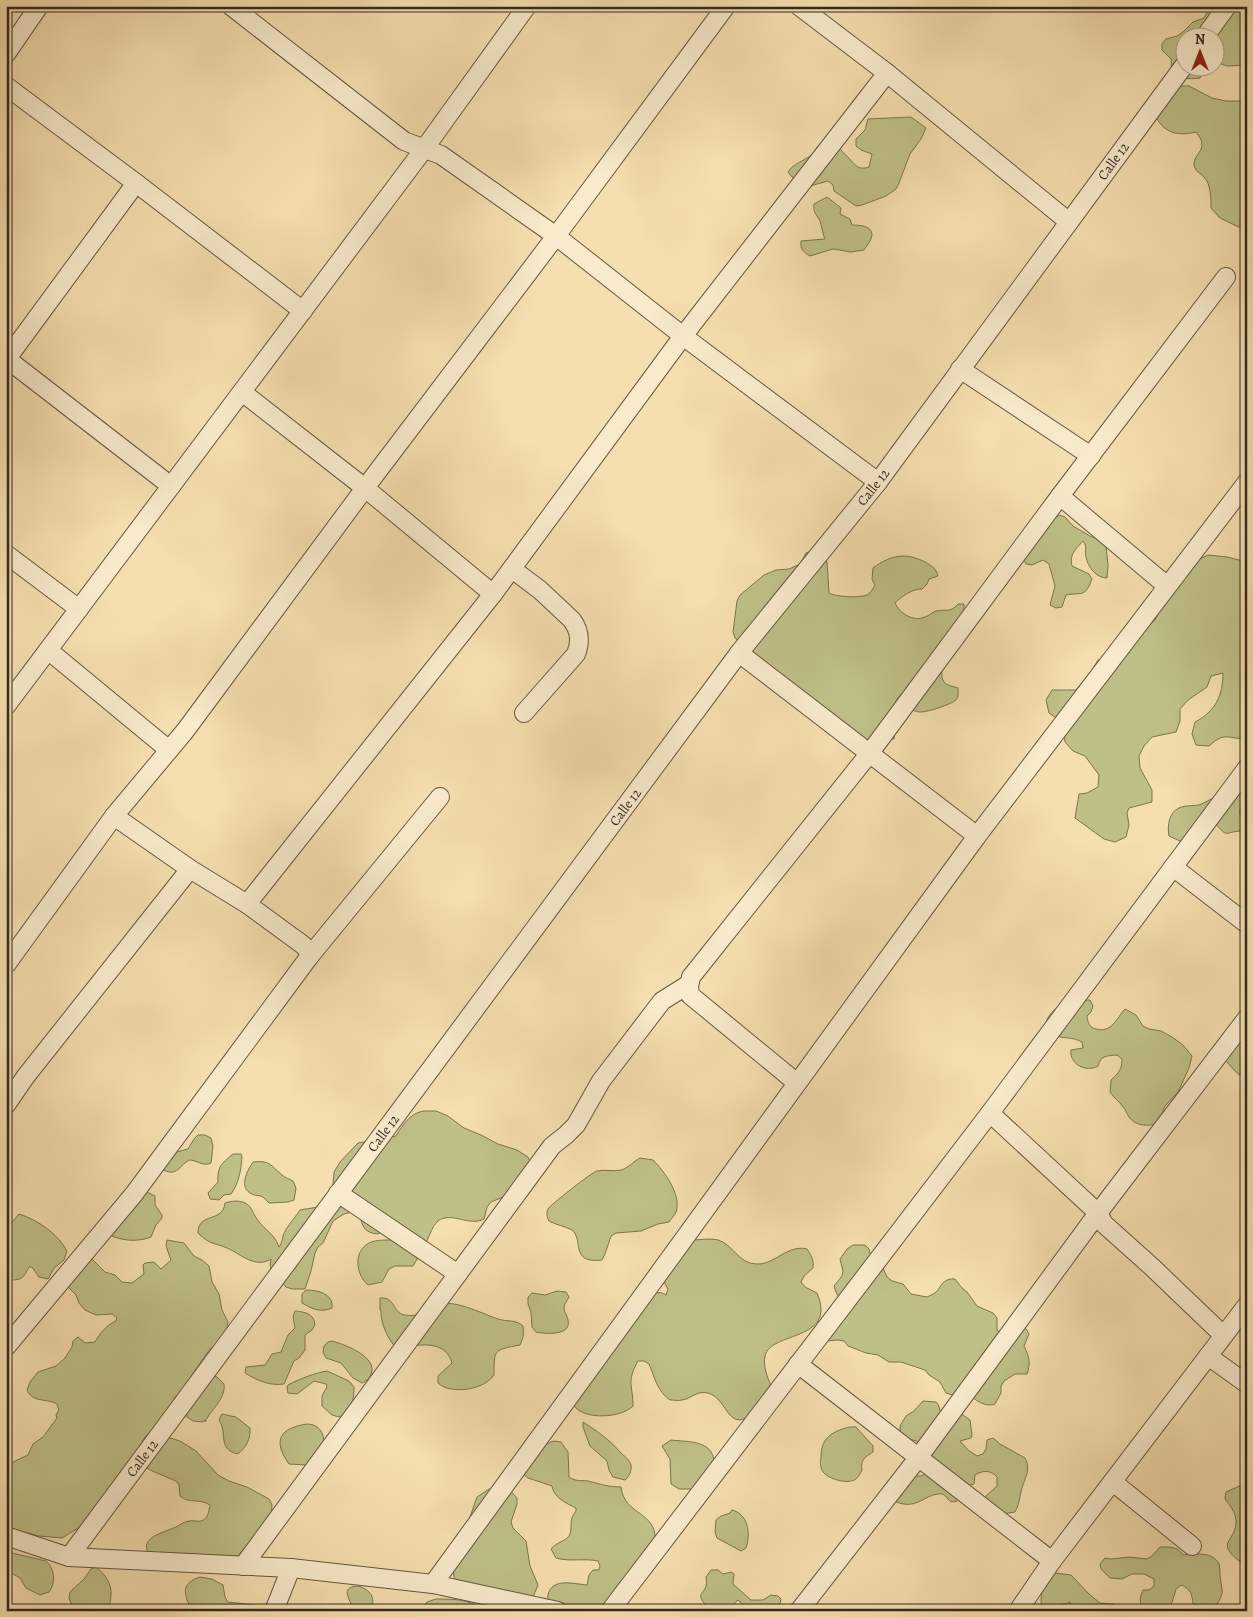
<svg xmlns="http://www.w3.org/2000/svg" width="1253" height="1617" font-family="Alegreya,serif">
<style>
.green{fill:#bfc088;stroke:#7a7554}
.lines{fill:none;stroke-linecap:round;stroke-linejoin:round}
.minor-casing{stroke:#645743;stroke-width:20}
.minor{stroke:#f8eacb;stroke-width:18}
.labels{text-anchor:middle;stroke-width:4.5;stroke-linejoin:round;paint-order:stroke}
.street-label{font-size:14px;fill:#342a1f;stroke:#f8eacb}
</style>
<rect width="100%" height="100%" fill="#f5deaf"/>
<filter id="stains"><feTurbulence type="fractalNoise" baseFrequency=".004" numOctaves="4"/><feColorMatrix values="0 0 0 0 .2 0 0 0 0 .09 0 0 0 0 .02 0 0 0 .5 -.17"/></filter>
<radialGradient id="worn" r=".72"><stop offset=".6" stop-color="#630" stop-opacity="0"/><stop offset="1" stop-color="#630" stop-opacity=".3"/></radialGradient>
<g class="green">
<path d="M1205,6H1247V65L1227,66L1216,62V38H1186V68H1204L1203,72L1200,78C1187,80 1182,78 1172,71L1171,59L1162,50V44L1166,39L1177,36L1184,31L1193,22L1204,18L1207,13Z"/>
<path d="M1172,86H1189L1212,98L1226,101H1247V231L1220,218L1211,208C1211,199 1211,184 1204,177C1201,174 1195,171 1194,165C1193,153 1211,150 1196,132C1179,136 1165,134 1156,117Z"/>
<path d="M911,117L926,128L921,139L910,154L899,183L896,189L886,196L862,205L856,206L834,191L833,185L828,181L810,186L792,177L788,172C793,164 803,161 810,156C815,153 816,147 820,144C832,134 850,162 858,167C862,169 865,168 869,167L872,154L861,150L856,146V139L865,130L868,119Z"/>
<path d="M827,197L841,208L840,214L850,219L852,225C860,225 876,226 871,239C869,243 866,247 864,250L851,252L833,249L810,256C803,252 800,249 801,241L825,239C823,235 821,222 819,219C815,213 813,211 814,204Z"/>
<path d="M1059,515L1065,517L1073,526L1090,536L1102,541L1106,546L1108,565L1107,578C1096,578 1088,567 1086,557C1084,550 1088,547 1083,541C1076,549 1069,554 1072,566L1089,574L1092,579C1085,598 1082,592 1066,595L1062,607L1056,608L1050,605L1055,586L1049,564L1043,560L1032,565L1026,564L1023,558L1048,523Z"/>
<path d="M812,551L818,553L827,562L829,593C835,597 860,598 867,595C871,593 873,588 875,585L872,579L873,568C891,555 905,552 925,562C932,566 936,568 938,576L929,579L927,584L922,589C912,589 902,596 895,603C900,614 914,622 925,617C929,616 932,612 936,611C945,609 951,613 958,604H964C966,624 933,667 944,682C947,686 953,686 958,688C958,692 959,696 956,700C952,704 928,712 921,712C918,712 917,712 913,710L909,689C888,701 897,709 896,727C895,731 894,735 894,739H890L887,746L881,748L868,747L740,642L735,638L733,632L737,601L740,595L764,575L776,570L789,569L800,564L806,553Z"/>
<path d="M1208,555L1227,557L1247,562V739C1228,739 1225,731 1209,746L1196,745L1192,734L1195,722C1216,711 1223,695 1223,673L1211,676L1207,687L1188,700L1180,709V721L1176,732L1152,737L1144,746L1139,756L1140,768L1152,790V802L1129,808L1127,813L1129,825L1126,837L1115,842L1104,839L1075,818L1079,794L1087,793L1098,787L1099,775L1085,756L1073,751L1065,742L1064,730L1059,720L1049,713L1046,700L1052,690H1076L1092,670L1098,660L1109,659L1155,620L1168,592L1191,563Z"/>
<path d="M1247,764V804L1240,809V815L1247,820V835L1241,831C1223,832 1229,839 1214,822L1180,841L1169,836C1167,826 1169,812 1179,808C1186,805 1193,806 1199,805C1206,803 1210,798 1218,797Z"/>
<path d="M1083,1000H1090L1093,1006L1091,1012L1087,1016C1088,1023 1089,1027 1096,1029C1112,1033 1116,1019 1125,1009L1136,1015L1143,1026L1149,1029L1161,1031L1172,1037L1183,1045L1192,1056L1189,1068L1178,1092L1165,1106L1158,1123C1149,1127 1135,1126 1129,1117C1127,1114 1126,1110 1123,1107C1119,1101 1114,1098 1110,1092L1111,1080C1119,1073 1122,1069 1122,1059L1117,1055C1107,1056 1101,1055 1098,1066C1086,1073 1069,1064 1071,1050L1083,1048L1082,1042C1067,1034 1060,1043 1045,1027C1048,1007 1067,1002 1083,1000Z"/>
<polygon points="1247,1035 1247,1080 1237,1073 1224,1059 1244,1036"/>
<path d="M423,1111H436L448,1116L464,1128L481,1135L498,1144L517,1150L528,1157L531,1164L508,1195L491,1202L487,1207L484,1219C470,1227 451,1211 438,1221C431,1227 428,1241 423,1249C420,1255 416,1260 413,1266H395L389,1269L382,1282L368,1285C357,1276 353,1255 366,1245C372,1240 382,1240 390,1240L395,1235L383,1231L378,1234C365,1233 362,1227 360,1215L356,1211L344,1214L333,1221L323,1243L318,1247L315,1253L311,1271L305,1289H292L286,1287L271,1270L270,1264L271,1259C255,1269 241,1254 227,1248C213,1242 210,1245 198,1233C198,1212 223,1223 225,1203C231,1201 239,1200 245,1203C252,1206 253,1214 257,1219C264,1230 275,1234 279,1247C282,1243 282,1240 283,1236C286,1227 295,1218 300,1210L318,1207L332,1197L334,1172L340,1162L358,1143L396,1136C403,1125 409,1114 423,1111Z"/>
<path d="M198,1135H205L211,1138L213,1146L211,1163C203,1167 197,1160 189,1160C177,1168 177,1177 161,1169L173,1153L188,1149L194,1139Z"/>
<path d="M233,1154H241L242,1157C241,1170 239,1183 231,1194L224,1195L219,1200L210,1199L208,1193L218,1182C217,1167 221,1164 233,1154Z"/>
<path d="M640,1158L653,1160C664,1171 682,1195 676,1212C675,1215 671,1219 669,1222L658,1224L641,1231L616,1233L611,1236L605,1254L602,1260C569,1264 584,1239 572,1230C565,1226 556,1225 549,1221C547,1217 546,1213 548,1209C549,1206 592,1172 597,1171C605,1169 613,1172 621,1170C627,1169 634,1161 640,1158Z"/>
<path d="M253,1162C270,1160 270,1165 282,1175C285,1178 290,1179 293,1181L296,1188L294,1200L288,1202L269,1203C267,1201 265,1199 263,1197C260,1195 255,1196 252,1194C238,1188 247,1171 253,1162Z"/>
<path d="M143,1192L149,1193L155,1196V1205L162,1215V1218L156,1225L151,1237C138,1242 124,1241 112,1236L110,1234Z"/>
<path d="M19,1214C38,1220 58,1234 67,1251L64,1260L54,1268L48,1279L39,1277L32,1267H29C22,1280 22,1280 6,1280V1228L9,1226Z"/>
<path d="M167,1240L184,1243L194,1256L202,1260L209,1266L212,1282L219,1294L222,1310L228,1322L225,1337L222,1342L210,1349L191,1376L182,1392L175,1397L173,1403L151,1432L144,1438L137,1456L86,1523L62,1538L39,1536L27,1533H6V1461L11,1463L28,1455L33,1444L43,1437L57,1418L56,1415L59,1410L57,1404C46,1398 33,1403 27,1390L30,1382L38,1372L56,1366L65,1358L72,1347L73,1341L78,1337L85,1343L95,1342C99,1334 108,1324 116,1321L117,1318L112,1314L96,1315L85,1310L79,1303L76,1295L67,1286L91,1258L105,1272L115,1275L122,1282L132,1283L144,1274L143,1265L145,1263L154,1262L161,1269L171,1260L166,1246Z"/>
<path d="M691,1240C699,1240 710,1238 718,1240C733,1244 738,1264 757,1264C774,1265 788,1244 807,1249C811,1255 814,1260 813,1268L804,1276L801,1282L805,1287L817,1293C838,1342 770,1331 765,1356C763,1366 767,1376 771,1386C764,1396 746,1433 730,1415C723,1407 719,1396 708,1393C697,1390 691,1399 682,1400C678,1401 673,1400 670,1400C657,1391 655,1378 649,1364L644,1361H638C626,1382 633,1385 633,1406C622,1417 593,1419 580,1411C576,1409 574,1405 572,1402L644,1296C651,1294 660,1290 666,1295L668,1289L665,1284L664,1279Z"/>
<path d="M853,1245H865L869,1249L872,1260L882,1266L887,1277L892,1281L903,1284L911,1294L927,1297C931,1295 936,1293 938,1290C942,1283 946,1278 955,1279L962,1288L967,1292L977,1306L993,1313L997,1318V1330L1001,1333L1021,1326L1026,1329L1029,1334L1024,1346C1029,1356 1031,1363 1027,1374H1015L1004,1381L1001,1386V1393L995,1404C983,1408 973,1398 964,1390L952,1395L946,1393L940,1382L929,1375L925,1370L901,1362H889L878,1355L866,1353L848,1346L844,1341L838,1340L826,1341C822,1317 820,1318 840,1302C839,1296 835,1292 834,1286L842,1276L843,1271L840,1259L847,1249Z"/>
<path d="M306,1290C318,1290 334,1294 332,1308C321,1313 312,1309 302,1303V1294Z"/>
<path d="M557,1291L566,1292L569,1297C567,1301 564,1304 564,1308C564,1313 568,1316 568,1320C572,1336 545,1334 536,1332L532,1327L531,1312L528,1304V1297L532,1293L545,1295Z"/>
<path d="M380,1298C396,1297 392,1312 404,1315C423,1318 430,1308 445,1304C457,1301 486,1315 498,1319C507,1322 515,1319 523,1326C524,1334 523,1339 520,1345C494,1350 494,1349 494,1375C484,1390 451,1395 438,1383V1376L452,1363C445,1338 416,1345 398,1349C389,1343 380,1322 381,1311L380,1310Z"/>
<path d="M295,1311C304,1312 314,1313 315,1325L312,1330L305,1335V1350L299,1358L294,1361L284,1384C270,1386 258,1381 245,1373L246,1367L265,1365L272,1354L281,1352L288,1335L295,1328L293,1317Z"/>
<path d="M332,1341C343,1344 374,1355 372,1371C371,1377 367,1381 362,1383L353,1378L341,1363L326,1358L323,1352L324,1346L328,1342Z"/>
<path d="M327,1371L349,1381L354,1387C354,1400 352,1411 339,1417L332,1415L322,1406V1396L327,1387L326,1384L314,1381L297,1394L288,1393L287,1388L288,1385C299,1379 315,1373 327,1371Z"/>
<path d="M210,1375L217,1377L224,1384C226,1399 211,1409 205,1422V1420L203,1422L193,1421L187,1417L186,1411Z"/>
<path d="M923,1401L936,1402L938,1404L941,1413L956,1410L970,1420L972,1435L971,1438L960,1441L968,1450L977,1456L983,1454L986,1449L987,1440L993,1438L1000,1444L1025,1458C1032,1470 1023,1481 1021,1492C1019,1500 1019,1505 1015,1512L1002,1514L985,1500L986,1496L997,1486V1477C991,1470 983,1470 975,1475L974,1484L964,1487L957,1501C948,1504 949,1498 943,1494C925,1492 918,1512 894,1501L912,1476H922L926,1471L919,1442L904,1437L900,1433V1426L906,1416L914,1411Z"/>
<path d="M222,1414L236,1417L250,1428C251,1438 246,1449 237,1454C217,1448 228,1434 219,1420Z"/>
<path d="M583,1422C597,1431 610,1440 621,1453C624,1456 630,1460 631,1465C632,1471 629,1477 625,1480L613,1477L609,1470L607,1461L590,1446L583,1427Z"/>
<path d="M307,1424C318,1424 324,1432 324,1443L307,1465L289,1464C272,1440 280,1428 307,1424Z"/>
<path d="M850,1427H856L873,1446V1452C865,1457 860,1460 862,1470C861,1473 858,1477 856,1479C848,1485 829,1479 823,1472C820,1467 820,1462 821,1457C821,1437 833,1431 850,1427Z"/>
<path d="M167,1437L180,1441L196,1451L218,1475L229,1481L247,1487L269,1499L272,1505L271,1518L241,1558L150,1556C138,1539 159,1534 171,1529C178,1527 182,1522 189,1521C193,1520 197,1522 201,1521C208,1519 209,1511 210,1505C199,1498 189,1504 180,1496L179,1485L176,1481L150,1470L140,1463Z"/>
<path d="M671,1440C688,1442 713,1440 714,1462L692,1489H679L671,1484L670,1459L662,1446Z"/>
<path d="M554,1441L561,1442L568,1452L569,1477C576,1482 581,1480 588,1481C600,1484 609,1487 621,1487C624,1516 658,1511 655,1542L603,1611H550C548,1605 547,1601 548,1595C552,1577 574,1584 587,1585L589,1575L593,1570H599L600,1566L598,1561C584,1558 569,1562 556,1558L551,1549C556,1542 568,1541 570,1534C573,1525 568,1521 576,1511V1508C566,1503 554,1498 552,1486L528,1478L519,1471C524,1466 530,1462 535,1457C543,1449 542,1444 554,1441Z"/>
<path d="M1244,1472H1247V1563L1243,1564C1212,1541 1237,1543 1236,1520C1235,1510 1229,1506 1225,1498L1226,1492L1244,1484Z"/>
<polygon points="489,1489 509,1489 517,1498 517,1504 511,1522 513,1528 526,1541 530,1566 538,1585 533,1597 528,1601 457,1582 454,1577 453,1565 477,1497"/>
<path d="M732,1510C748,1514 751,1533 746,1548L741,1551L717,1538L715,1532L716,1520L721,1516L730,1513Z"/>
<path d="M1160,1547C1170,1547 1177,1546 1183,1555C1194,1554 1213,1551 1219,1564C1220,1568 1220,1573 1220,1576C1222,1592 1225,1592 1216,1606L1204,1607L1193,1604C1192,1594 1191,1589 1181,1585L1176,1589L1171,1606L1169,1611H1145C1139,1605 1139,1598 1143,1590H1149L1154,1586V1579L1144,1574H1132L1122,1579L1110,1578L1101,1569L1100,1564L1105,1558L1111,1559L1129,1557L1147,1559L1152,1556Z"/>
<path d="M12,1553L46,1561C55,1569 56,1582 49,1592L40,1595L26,1588L20,1578L6,1570V1555Z"/>
<path d="M96,1567C105,1574 112,1584 111,1595C111,1600 109,1605 109,1611H74L69,1598L70,1592L84,1579L91,1569Z"/>
<path d="M711,1570H718L723,1574L731,1572L734,1574L733,1584L751,1600H763L771,1595L778,1596L781,1599L778,1611H750L738,1600C734,1603 733,1607 729,1610C725,1612 716,1611 711,1611C689,1588 710,1598 706,1577Z"/>
<path d="M1055,1573L1071,1575L1089,1594L1100,1603L1113,1604L1128,1611H1069L1070,1602C1060,1606 1051,1609 1041,1604C1041,1600 1042,1583 1044,1579C1046,1575 1052,1574 1055,1573Z"/>
<path d="M200,1577L212,1579L223,1585L225,1597L228,1602L262,1606L266,1611H185L189,1605C183,1590 183,1583 200,1577Z"/>
<path d="M358,1586C371,1590 376,1598 371,1611H353C353,1602 337,1587 358,1586Z"/>
<path d="M436,1599C455,1599 470,1599 485,1611H421L427,1602Z"/>
</g>
<g class="lines">
<g class="minor-casing">
<g id="minor">
<polyline points="231,6 404,141 441,155 556,236 683,336 878,482"/>
<polyline points="799,6 887,73 1069,222"/>
<polyline points="1204,38 1227,6"/>
<polyline points="6,54 39,6"/>
<polyline points="6,86 136,183 303,311"/>
<polyline points="7,359 171,486"/>
<polyline points="6,360 136,183"/>
<polyline points="960,369 1091,456"/>
<polyline points="242,392 365,488 493,594"/>
<polyline points="1060,496 1167,586"/>
<polyline points="6,554 79,609"/>
<path d="M512,569L540,590L572,620C580,631 581,641 576,654L524,713"/>
<polyline points="48,650 169,750"/>
<polyline points="739,653 977,836"/>
<polyline points="6,706 424,149 527,6"/>
<polyline points="114,816 190,869 247,904 303,945 308,950 309,957"/>
<polyline points="1173,867 1247,924"/>
<polyline points="247,904 493,594 683,336 887,73"/>
<polyline points="6,965 114,816 185,731 365,488 556,236 726,6"/>
<polyline points="797,1083 690,995 689,986 691,977 869,754 1060,496 1226,277"/>
<polyline points="6,1105 26,1076 190,869"/>
<polyline points="990,1113 1098,1213 1104,1224 1152,1267 1223,1335"/>
<polyline points="338,1193 458,1274"/>
<polyline points="6,1347 134,1194 309,957 440,797"/>
<polyline points="1208,1356 1247,1384"/>
<polyline points="798,1364 1052,1561"/>
<polyline points="1113,1482 1192,1546"/>
<polyline points="6,1536 69,1557 291,1568 433,1584 558,1611"/>
<polyline points="69,1557 739,653 878,482 1186,63"/>
<polyline points="243,1566 552,1146 566,1135 576,1125 601,1081 662,1001 689,984"/>
<polyline points="433,1584 977,836 1247,482"/>
<polyline points="274,1611 291,1568"/>
<polyline points="610,1611 990,1113 1247,768"/>
<polyline points="799,1611 918,1458 1098,1213 1247,1018"/>
<polyline points="1018,1611 1052,1561 1247,1305"/>
</g>
</g>
<use href="#minor" class="minor"/>
</g>
<g class="labels">
<g class="street-label">
<text transform="translate(1113 161) rotate(-54)" y="5">Calle 12</text>
<text transform="translate(873 487) rotate(-52)" y="5">Calle 12</text>
<text transform="translate(625 807) rotate(-53)" y="5">Calle 12</text>
<text transform="translate(383 1133) rotate(-53)" y="5">Calle 12</text>
<text transform="translate(142 1458) rotate(-53)" y="5">Calle 12</text>
</g>
</g>
<rect width="1253" height="1617" fill="none" stroke="#f5deaf" stroke-width="25"/>
<rect x="8" y="8" width="1238" height="1602" fill="none" stroke="#342a1f" stroke-width="2.5"/>
<rect x="12" y="12" width="1228" height="1592" fill="none" stroke="#342a1f"/>
<g transform="translate(1200 52)"><circle r="24" fill="#f8eacb" stroke="#aa9d86"/>
<path d="M0-4L9 19L0 12L-9 19Z" fill="#8f2418"/>
<text y="-8" font-size="14" font-weight="bold" text-anchor="middle" fill="#342a1f">N</text>
</g>
<rect width="100%" height="100%" filter="url(#stains)"/>
<rect width="100%" height="100%" fill="url(#worn)"/>
</svg>
